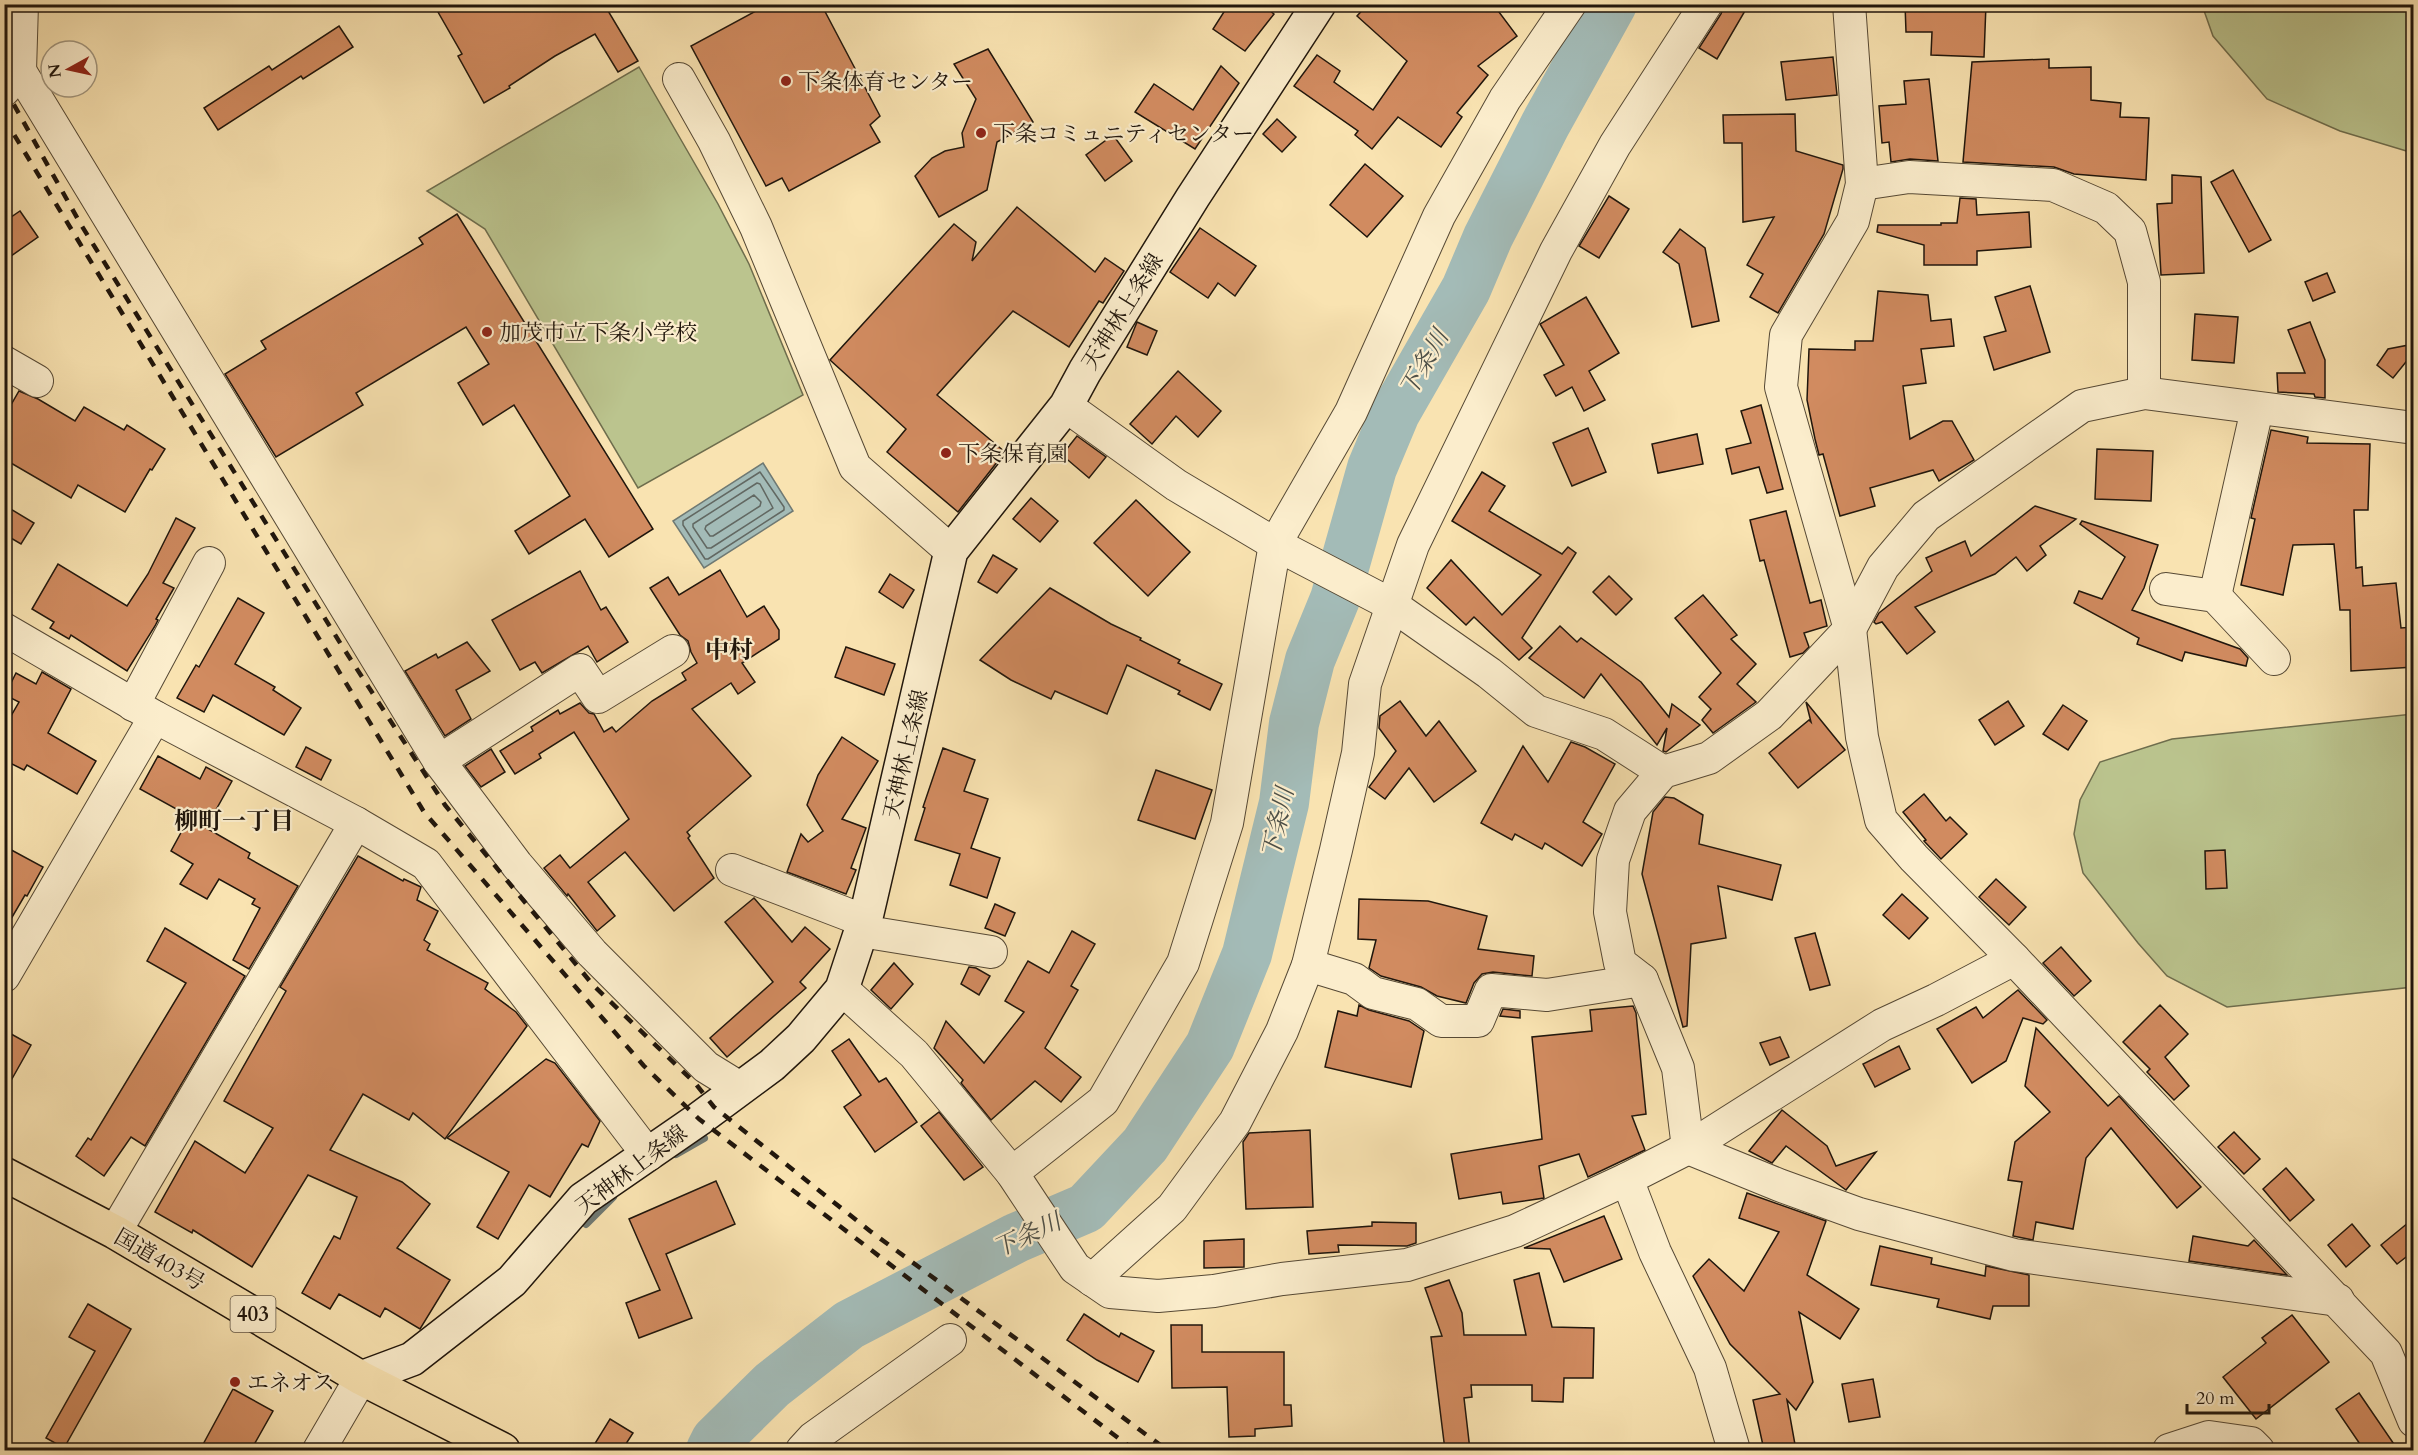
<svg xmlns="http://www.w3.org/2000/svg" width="2418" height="1455" font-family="Cardo,'Noto Serif JP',serif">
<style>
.green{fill:#bbc48e;stroke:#6e6d4d;stroke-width:1.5}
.water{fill:#a3bbb7;stroke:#6f7973;stroke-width:1.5}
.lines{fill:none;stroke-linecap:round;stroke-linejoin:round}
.shore{stroke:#626862;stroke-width:1.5}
.stream{stroke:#6f7973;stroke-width:8}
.river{stroke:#a3bbb7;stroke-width:50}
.building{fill:#d18b60;stroke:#20160c;stroke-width:1.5}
.street-casing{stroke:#564935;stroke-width:34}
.secondary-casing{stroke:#20160c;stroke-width:36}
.highway-casing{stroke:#20160c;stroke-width:36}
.street{stroke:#fbedcc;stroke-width:32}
.secondary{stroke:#fbedcc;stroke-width:33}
.highway{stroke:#f9e3b1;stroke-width:33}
.rail{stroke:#20160c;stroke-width:4.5;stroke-dasharray:10 10;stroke-linecap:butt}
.poi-dot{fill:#8f2418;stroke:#fbedcc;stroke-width:2}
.labels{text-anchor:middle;stroke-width:4.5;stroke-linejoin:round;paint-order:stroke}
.shield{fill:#fbedcc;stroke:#625646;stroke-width:1.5}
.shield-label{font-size:21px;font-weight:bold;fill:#20160c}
.poi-label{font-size:22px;fill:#20160c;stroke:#fbedcc;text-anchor:start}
.street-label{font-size:22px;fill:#20160c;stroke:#fbedcc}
.water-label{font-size:24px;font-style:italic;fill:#4e5048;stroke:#fbedcc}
.neighbourhood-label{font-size:24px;font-weight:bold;fill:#20160c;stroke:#fbedcc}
</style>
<rect width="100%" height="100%" fill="#f9e3b1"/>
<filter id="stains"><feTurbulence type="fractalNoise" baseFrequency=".00333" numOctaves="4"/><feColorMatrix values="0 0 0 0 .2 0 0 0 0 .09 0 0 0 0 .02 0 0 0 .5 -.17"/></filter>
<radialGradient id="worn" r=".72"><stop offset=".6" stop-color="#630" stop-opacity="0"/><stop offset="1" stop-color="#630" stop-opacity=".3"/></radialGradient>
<g class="green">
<polygon points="2202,5 2413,5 2413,153 2340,131 2267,99 2213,36"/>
<polygon points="639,67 718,204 749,264 803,395 638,488 485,229 427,191"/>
<polygon points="2413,714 2413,987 2227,1007 2167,976 2138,943 2083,873 2074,834 2080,800 2100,762 2172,739"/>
</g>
<polygon class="water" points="763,463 793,511 704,568 673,521"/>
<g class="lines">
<g class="shore">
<polygon points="760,472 784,507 784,510 708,559 705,559 683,525 683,521"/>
<polygon points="757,483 760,484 773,508 711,548 707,548 693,527 693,524"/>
<polygon points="754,495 761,502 760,506 713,536 710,536 705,529 706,526"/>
</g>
<g class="stream">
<polyline points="676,1154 704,1138"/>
<polyline points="586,1224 613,1197"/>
</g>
<polyline class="river" points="711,1450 716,1440 772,1385 849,1325 1016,1238 1086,1208 1145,1145 1210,1046 1247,954 1284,803 1294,723 1310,660 1335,599 1372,468 1395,413 1466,289 1488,237 1545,125 1612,4"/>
</g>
<g class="building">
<polygon points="452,4 604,4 638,61 618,72 595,34 555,56 509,86 510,88 484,103 458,56 462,54 438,12"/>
<polygon points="769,4 821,4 880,116 870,125 880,142 789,191 782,178 766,186 691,46"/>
<polygon points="1229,4 1262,4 1274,14 1245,51 1213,29"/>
<polygon points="1368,4 1493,4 1517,36 1478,66 1488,75 1457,113 1462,117 1441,147 1398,117 1372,149 1355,135 1358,131 1294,86 1317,55 1340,71 1334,82 1373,110 1407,61 1357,16"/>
<polygon points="1725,4 1749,4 1717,59 1699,48 1721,14"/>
<polygon points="1905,4 1986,4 1984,57 1931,55 1932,32 1906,32"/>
<polygon points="339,26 353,47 303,79 301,76 218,130 204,108 269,66 272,70"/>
<polygon points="988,49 1033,122 997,142 987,190 939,217 915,176 932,158 945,151 964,147 962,133 976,99 954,64"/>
<polygon points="1833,57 1837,95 1786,100 1781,62"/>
<polygon points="2049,59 2049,68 2091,67 2091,100 2121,103 2120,117 2149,118 2146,180 2074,174 2054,167 1963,162 1972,62"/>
<polygon points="1221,66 1239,83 1195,149 1135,112 1154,84 1193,110"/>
<polygon points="1929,79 1938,161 1910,159 1891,162 1889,142 1882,143 1879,106 1906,104 1904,81"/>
<polygon points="1795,114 1796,151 1843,165 1843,169 1824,234 1778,313 1750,297 1763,274 1747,265 1774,217 1743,222 1742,143 1724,143 1723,115"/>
<polygon points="1277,119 1296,137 1282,152 1263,134"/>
<polygon points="1113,135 1132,161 1105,181 1086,155"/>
<polygon points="1365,164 1403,196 1367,237 1330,205"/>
<polygon points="2233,170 2271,240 2249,252 2211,182"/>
<polygon points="2172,175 2201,177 2204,273 2161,275 2157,204 2172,203"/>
<polygon points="1609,196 1629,209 1599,258 1579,246"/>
<polygon points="1960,198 1976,199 1977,215 2029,212 2031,247 1977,251 1977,265 1924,265 1924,245 1877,232 1878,225 1941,225 1941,223 1957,223"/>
<polygon points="1017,207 1095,272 1105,258 1124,271 1103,303 1099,301 1069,347 1013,311 937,395 1005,452 958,512 887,452 906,429 830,360 954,224 976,242 972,261"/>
<polygon points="20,211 38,237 4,261 4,222"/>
<polygon points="457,214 653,529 609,557 585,519 529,554 515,531 570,496 514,405 483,425 458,383 489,364 466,327 356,393 363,405 276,457 225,374 266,349 261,341 423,244 419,238"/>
<polygon points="1200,228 1256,266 1235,296 1218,283 1208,298 1170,272"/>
<polygon points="1680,229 1705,248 1719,321 1692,327 1679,264 1663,252"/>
<polygon points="2327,273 2335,292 2313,301 2305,282"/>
<polygon points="2030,286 2050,352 1994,370 1984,337 2006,331 1995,297"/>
<polygon points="1878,291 1928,295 1931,321 1951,319 1954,346 1921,349 1926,383 1903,386 1910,439 1943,421 1952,421 1974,460 1939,481 1933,470 1870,488 1875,506 1840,516 1823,454 1819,455 1815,439 1807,400 1809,349 1855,350 1855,341 1873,341"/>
<polygon points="1586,297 1619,353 1589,371 1605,400 1584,411 1572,387 1556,396 1544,375 1564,365 1540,324"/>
<polygon points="2195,314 2238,317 2234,363 2192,360"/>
<polygon points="1137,322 1157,331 1147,355 1127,347"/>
<polygon points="2310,322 2325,360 2325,398 2315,397 2314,394 2278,392 2277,373 2305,373 2288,330"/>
<polygon points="2414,344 2414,352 2393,378 2377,365 2388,349"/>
<polygon points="1178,371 1221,411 1198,437 1176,416 1152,444 1130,424"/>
<polygon points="19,391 38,399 75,421 84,407 124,430 127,425 165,449 152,470 150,469 125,512 78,485 71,498 4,459 4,417"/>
<polygon points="1761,405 1783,489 1767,493 1759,467 1732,474 1726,449 1751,443 1741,411"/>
<polygon points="1588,428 1606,472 1572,486 1553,443"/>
<polygon points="2271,430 2308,437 2307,443 2370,444 2368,510 2354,510 2356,568 2362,567 2363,586 2396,583 2401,628 2413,627 2414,667 2351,671 2350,610 2340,610 2334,544 2293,545 2283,595 2241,585 2255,519 2251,518"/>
<polygon points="1697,434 1703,464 1658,473 1652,444"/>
<polygon points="1077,436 1106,457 1089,478 1062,455"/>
<polygon points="2097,449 2153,451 2151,501 2095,499"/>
<polygon points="1482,472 1505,486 1489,511 1562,554 1568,547 1576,553 1522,638 1532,648 1519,660 1474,617 1466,625 1427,588 1451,560 1502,615 1541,575 1452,521"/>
<polygon points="1031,498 1058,521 1040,542 1013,519"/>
<polygon points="1136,500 1190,552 1148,596 1094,543"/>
<polygon points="4,505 34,523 21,544 4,534"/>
<polygon points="2035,506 2076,519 2040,546 2046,555 2027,571 2016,557 1995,574 1915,607 1935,632 1907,654 1882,622 1876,624 1874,622 1879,613 1932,571 1926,558 1965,541 1971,556"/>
<polygon points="1786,511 1810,603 1821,600 1827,626 1804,633 1809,647 1803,653 1790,657 1764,560 1760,561 1750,520"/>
<polygon points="176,518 195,528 163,583 174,588 156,619 158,620 155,626 127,671 71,635 69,639 50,628 54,622 32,609 58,564 127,606 148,574"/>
<polygon points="2082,521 2158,545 2144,588 2132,610 2240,649 2248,658 2246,666 2185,652 2182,661 2137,644 2139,638 2074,603 2079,591 2102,599 2125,557 2080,524"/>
<polygon points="993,555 1017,569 997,593 978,582"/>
<polygon points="720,570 747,617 764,606 779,630 779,639 742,663 755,682 738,694 731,683 692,709 751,776 687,832 690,836 688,838 714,878 674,911 625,852 588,882 615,916 597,931 568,894 567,896 544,868 560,855 570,868 629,819 574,732 539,754 541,758 515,774 500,751 533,731 531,727 558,710 560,714 580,703 589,713 594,714 604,732 612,727 616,732 652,701 686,680 682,673 697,663 691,652 688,641 680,635 650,588 668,577 679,595"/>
<polygon points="580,571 601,610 606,607 628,642 597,662 588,646 542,673 535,662 520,670 492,620"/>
<polygon points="890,574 914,590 903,608 879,592"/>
<polygon points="1609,576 1632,599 1616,615 1593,592"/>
<polygon points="1050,588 1111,624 1141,638 1140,640 1180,660 1178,663 1222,684 1210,710 1178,694 1180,691 1127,665 1107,714 1055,691 1051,699 1011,680 980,660"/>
<polygon points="1703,595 1737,635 1731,639 1756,664 1737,684 1756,702 1713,733 1702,720 1711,709 1699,697 1721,673 1675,618"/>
<polygon points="238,598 264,613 235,664 275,687 273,690 301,708 284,735 213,695 204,712 177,698 196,665 199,667"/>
<polygon points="1560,626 1577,642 1581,638 1641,682 1669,717 1672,704 1700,725 1666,752 1663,751 1667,728 1657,745 1601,674 1584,698 1529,658"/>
<polygon points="467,642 490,671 456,690 471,719 445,736 405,671 436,654 438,658"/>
<polygon points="846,647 895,664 884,695 835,677"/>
<polygon points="42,672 71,689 48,733 96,761 77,794 27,765 24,770 4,760 4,728 19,702 5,695 16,673 36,684"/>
<polygon points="1400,701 1426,736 1439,721 1476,771 1434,802 1409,768 1385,799 1369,787 1396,751 1379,728 1380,716"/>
<polygon points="2008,701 2024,726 1995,745 1979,720"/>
<polygon points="1806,702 1845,750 1798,788 1769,753 1809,720 1811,722"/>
<polygon points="2063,705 2087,721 2068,750 2043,734"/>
<polygon points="842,737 878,761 842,819 866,828 851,868 856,870 846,894 787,872 801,834 808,842 823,831 807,805 818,775"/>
<polygon points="1571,742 1585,747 1615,764 1583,822 1602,834 1582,866 1545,843 1542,849 1515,834 1512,840 1481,823 1523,746 1548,782"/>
<polygon points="306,747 331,760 321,780 296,767"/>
<polygon points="943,748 975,760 964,791 988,799 971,848 1000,858 987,898 950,885 960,854 915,840 925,808 923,807"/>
<polygon points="491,749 505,772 481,787 465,766"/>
<polygon points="158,756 200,779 206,767 232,781 207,826 140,789"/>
<polygon points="1156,770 1212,790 1195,839 1138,820"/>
<polygon points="1924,794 1946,821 1950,817 1967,834 1941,859 1924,841 1926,840 1903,812"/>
<polygon points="1665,797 1674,798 1703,815 1699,844 1781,865 1772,900 1718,886 1726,938 1691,944 1687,1026 1683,1027 1642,874 1653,812"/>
<polygon points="189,818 250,853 248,858 298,886 249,969 233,960 260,908 252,904 255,899 219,879 207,899 180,884 193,864 171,851"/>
<polygon points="4,846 43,867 27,896 25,895 4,931"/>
<polygon points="2225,850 2227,888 2206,889 2205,851"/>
<polygon points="358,856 403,881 404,879 421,887 417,900 438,911 424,940 430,944 427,950 488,983 485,989 516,1012 527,1026 445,1139 413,1113 409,1120 363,1094 330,1150 402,1182 430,1204 397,1248 450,1280 420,1329 385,1308 380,1317 339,1294 330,1309 302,1293 334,1236 340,1239 357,1197 308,1175 252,1267 193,1230 192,1233 155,1212 195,1141 245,1173 273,1128 224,1101 286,991 280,987"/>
<polygon points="1996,879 2026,907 2009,925 1979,897"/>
<polygon points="1902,894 1928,918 1909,939 1883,915"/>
<polygon points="754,898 792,942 805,927 830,949 800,982 806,988 727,1057 710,1038 773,982 725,922"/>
<polygon points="1359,899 1428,901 1487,916 1478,949 1534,956 1532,976 1493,972 1482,974 1474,983 1466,1003 1437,996 1421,987 1381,976 1369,968 1376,940 1358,939"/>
<polygon points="995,904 1015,913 1005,936 985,928"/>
<polygon points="165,928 245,976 145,1146 131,1137 104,1176 76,1156 88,1138 91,1140 186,983 147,961"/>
<polygon points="1072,931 1095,944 1071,986 1078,990 1045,1048 1081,1077 1061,1102 1035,1081 991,1120 961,1083 963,1080 934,1048 946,1021 984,1063 1024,1012 1005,1001 1028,961 1049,973"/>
<polygon points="1815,933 1830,985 1810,990 1795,938"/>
<polygon points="2061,947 2091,981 2074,996 2043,963"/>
<polygon points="894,963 913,984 891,1009 871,990"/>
<polygon points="969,967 976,968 990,976 979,995 961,984"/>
<polygon points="2018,990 2047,1020 2043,1024 2023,1018 2006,1061 1972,1083 1937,1029 1976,1007 1983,1018"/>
<polygon points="1359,1005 1369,1010 1409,1021 1424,1031 1411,1087 1325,1067 1338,1011 1357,1016"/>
<polygon points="2160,1005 2188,1034 2165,1057 2189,1086 2174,1100 2147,1072 2150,1069 2123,1042"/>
<polygon points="1633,1006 1636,1013 1646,1114 1632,1116 1645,1150 1588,1177 1579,1154 1539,1166 1544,1198 1503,1204 1501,1192 1459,1199 1451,1154 1542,1139 1532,1037 1592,1031 1590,1010"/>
<polygon points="1503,1009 1520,1011 1520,1018 1500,1016"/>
<polygon points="2036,1028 2108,1106 2119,1096 2201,1187 2177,1208 2111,1128 2086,1158 2073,1229 2036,1222 2033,1240 2013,1236 2022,1182 2008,1180 2015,1142 2050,1112 2025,1086"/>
<polygon points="4,1030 31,1045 4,1093"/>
<polygon points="1780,1037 1789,1057 1770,1065 1760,1043"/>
<polygon points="849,1039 879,1082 886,1078 917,1122 875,1152 844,1107 861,1095 832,1051"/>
<polygon points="1899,1046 1910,1069 1875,1087 1863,1064"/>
<polygon points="546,1059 555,1063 600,1121 588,1147 582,1144 550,1197 529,1185 498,1239 477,1227 509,1172 447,1138"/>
<polygon points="1782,1110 1827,1146 1836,1166 1876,1152 1846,1190 1786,1146 1772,1163 1749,1151"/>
<polygon points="939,1112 983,1167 964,1180 921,1126"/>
<polygon points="1310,1130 1313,1207 1246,1209 1243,1142 1249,1133"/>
<polygon points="2234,1132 2260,1159 2244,1174 2218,1147"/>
<polygon points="2286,1168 2314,1200 2290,1221 2263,1189"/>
<polygon points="716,1181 735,1224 666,1254 692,1318 639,1338 626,1303 660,1290 629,1219"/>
<polygon points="1747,1193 1826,1221 1807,1275 1859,1309 1840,1339 1799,1312 1813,1382 1796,1410 1787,1400 1796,1450 1764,1450 1753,1400 1780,1394 1730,1344 1693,1276 1709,1259 1744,1291 1779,1232 1739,1218"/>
<polygon points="1604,1216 1622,1259 1564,1282 1550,1249 1524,1248"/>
<polygon points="2414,1218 2414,1251 2397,1264 2381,1245"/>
<polygon points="1372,1222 1416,1223 1416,1243 1407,1246 1338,1245 1339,1252 1309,1254 1307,1231 1372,1226"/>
<polygon points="2352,1224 2370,1246 2346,1267 2328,1245"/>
<polygon points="2193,1236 2248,1246 2254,1240 2287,1275 2189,1261"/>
<polygon points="1244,1239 1244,1267 1204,1268 1204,1241"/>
<polygon points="1880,1246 1932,1258 1931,1264 1985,1276 1986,1266 2029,1275 2029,1306 1993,1306 1990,1319 1937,1307 1939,1299 1871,1285"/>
<polygon points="1539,1273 1552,1327 1594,1328 1593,1378 1564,1378 1563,1402 1532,1401 1532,1385 1471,1385 1472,1397 1464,1398 1470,1450 1445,1450 1431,1337 1442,1336 1425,1288 1449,1280 1462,1313 1464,1335 1526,1335 1514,1280"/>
<polygon points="88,1304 131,1329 64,1448 46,1438 95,1351 69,1337"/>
<polygon points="1084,1314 1119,1337 1121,1333 1154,1351 1138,1382 1097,1360 1067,1340"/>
<polygon points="2292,1315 2329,1362 2256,1419 2223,1377 2266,1343 2262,1338"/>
<polygon points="1171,1325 1202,1325 1202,1352 1284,1352 1284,1405 1291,1405 1292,1426 1255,1429 1255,1436 1229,1437 1227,1387 1172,1388"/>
<polygon points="1873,1379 1880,1417 1849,1422 1842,1384"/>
<polygon points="233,1389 273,1411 251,1450 200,1450"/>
<polygon points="2359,1393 2398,1450 2364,1450 2336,1409"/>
<polygon points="610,1419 633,1433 622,1450 591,1450"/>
</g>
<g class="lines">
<g class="street-casing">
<g id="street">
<polyline points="1849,4 1862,184 1853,221 1786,335 1781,387 1850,629 1862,737 1881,820 1914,858 2014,959 2386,1353 2414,1421"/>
<polyline points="20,71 439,761 517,865 592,953 706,1067 740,1088"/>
<polyline points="679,79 714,141 756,227 855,467 951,551"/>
<polyline points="4,90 20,71 22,4"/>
<polyline points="1862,184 1909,177 2053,185 2106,208 2130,231 2144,282 2144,393"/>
<polyline points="4,362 37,381"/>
<polyline points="1066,406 1176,485 1275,544 1392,605 1489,673 1536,711 1604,734 1663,772"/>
<polyline points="2166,589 2215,596 2274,659"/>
<polyline points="2215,596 2257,409"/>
<polyline points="4,629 155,717 356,823 426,864 648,1155"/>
<polyline points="133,705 209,563"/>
<polyline points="439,761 580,670 598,697 673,651"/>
<polyline points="732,870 865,921"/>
<polyline points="861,931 991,952"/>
<polyline points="1308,965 1354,979 1373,993 1417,1004 1441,1021 1478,1021 1491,990 1547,995 1642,980"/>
<polyline points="4,976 155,717"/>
<polyline points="842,989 914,1054 1012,1173 1075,1268 1110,1292 1158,1296 1214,1291 1282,1279 1407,1265 1515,1231 1627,1179 1688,1148 1882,1025 1936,1000 2014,959"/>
<polyline points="1688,1148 1678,1068 1642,980 1620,963 1610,912 1613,860 1630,811 1663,772 1709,758 1769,715 1850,629 1883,567 1926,516 2082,406 2144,393 2414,428"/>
<polyline points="1688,1148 1779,1185 1859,1214 2014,1255 2338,1300"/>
<polyline points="1012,1173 1103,1101 1183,963 1227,823 1275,544 1351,412 1439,216 1505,99 1570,4"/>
<polyline points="1627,1179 1655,1252 1710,1368 1734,1450"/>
<polyline points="115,1232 356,823"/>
<polyline points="1092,1280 1172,1208 1235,1122 1282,1031 1308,965 1336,850 1358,753 1365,684 1413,545 1556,251 1615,145 1706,4"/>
<polyline points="319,1450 361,1378"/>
<polyline points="802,1450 813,1438 950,1340"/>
<polyline points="2169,1450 2209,1437 2251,1443 2258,1450"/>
</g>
</g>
<g class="secondary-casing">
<polyline id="secondary" points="361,1378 412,1359 512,1281 583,1199 699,1119 772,1065 801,1038 842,989 867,913 951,551 1066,406 1085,371 1193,197 1319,4"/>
</g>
<g class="highway-casing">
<polyline id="highway" points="4,1174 115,1232 361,1378 503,1450"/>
</g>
<use href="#street" class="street"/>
<use href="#secondary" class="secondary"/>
<use href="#highway" class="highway"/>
<g class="rail">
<polyline points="4,87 80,223 342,646 445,805 593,985 695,1083 714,1107 870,1231 1167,1450"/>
<polyline points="4,118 424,812 644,1066 699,1119 1134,1450"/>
</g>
</g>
<g class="poi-dot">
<circle cx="786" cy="81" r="6"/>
<circle cx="981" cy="133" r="6"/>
<circle cx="487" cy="332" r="6"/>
<circle cx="946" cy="453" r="6"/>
<circle cx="235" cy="1382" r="6"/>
</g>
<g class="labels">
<rect class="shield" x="230.5" y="1296" width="45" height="36" rx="4.5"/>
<g class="shield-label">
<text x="253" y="1321">403</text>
</g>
<g class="poi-label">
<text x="798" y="89">下条体育センター</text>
<text x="993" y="141">下条コミュニティセンター</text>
<text x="499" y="340">加茂市立下条小学校</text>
<text x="958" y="461">下条保育園</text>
<text x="247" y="1390">エネオス</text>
</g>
<g class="street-label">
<text transform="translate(1122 311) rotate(-58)" y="8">天神林上条線</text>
<text transform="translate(905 754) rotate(-77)" y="8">天神林上条線</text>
<text transform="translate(631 1169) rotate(-37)" y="8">天神林上条線</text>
<text transform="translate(160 1259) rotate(30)" y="8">国道403号</text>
</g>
<g class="water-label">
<text transform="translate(1424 363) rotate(-60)" y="8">下条川</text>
<text transform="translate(1278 823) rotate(-78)" y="8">下条川</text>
<text transform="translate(1027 1235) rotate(-25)" y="8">下条川</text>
</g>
<g class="neighbourhood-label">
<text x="729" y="658">中村</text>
<text x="234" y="829">柳町一丁目</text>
</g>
</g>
<rect width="2418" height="1455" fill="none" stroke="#f9e3b1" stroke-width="24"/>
<rect x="6" y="6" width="2406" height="1443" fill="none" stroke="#20160c" stroke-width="3"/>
<rect x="12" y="12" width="2394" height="1431" fill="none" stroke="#20160c" stroke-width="1.5"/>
<g transform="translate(69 69) rotate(262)"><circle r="28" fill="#fbedcc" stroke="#a3977f" stroke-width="1.5"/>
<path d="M0-4.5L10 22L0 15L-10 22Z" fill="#8f2418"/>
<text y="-9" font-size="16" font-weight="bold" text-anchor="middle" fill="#20160c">N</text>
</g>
<path d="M2187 1404v9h82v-9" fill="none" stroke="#20160c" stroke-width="3"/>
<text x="2196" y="1404" font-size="18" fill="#20160c" stroke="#fbedcc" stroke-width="4.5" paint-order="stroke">20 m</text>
<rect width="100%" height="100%" filter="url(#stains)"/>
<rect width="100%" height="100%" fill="url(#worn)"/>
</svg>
